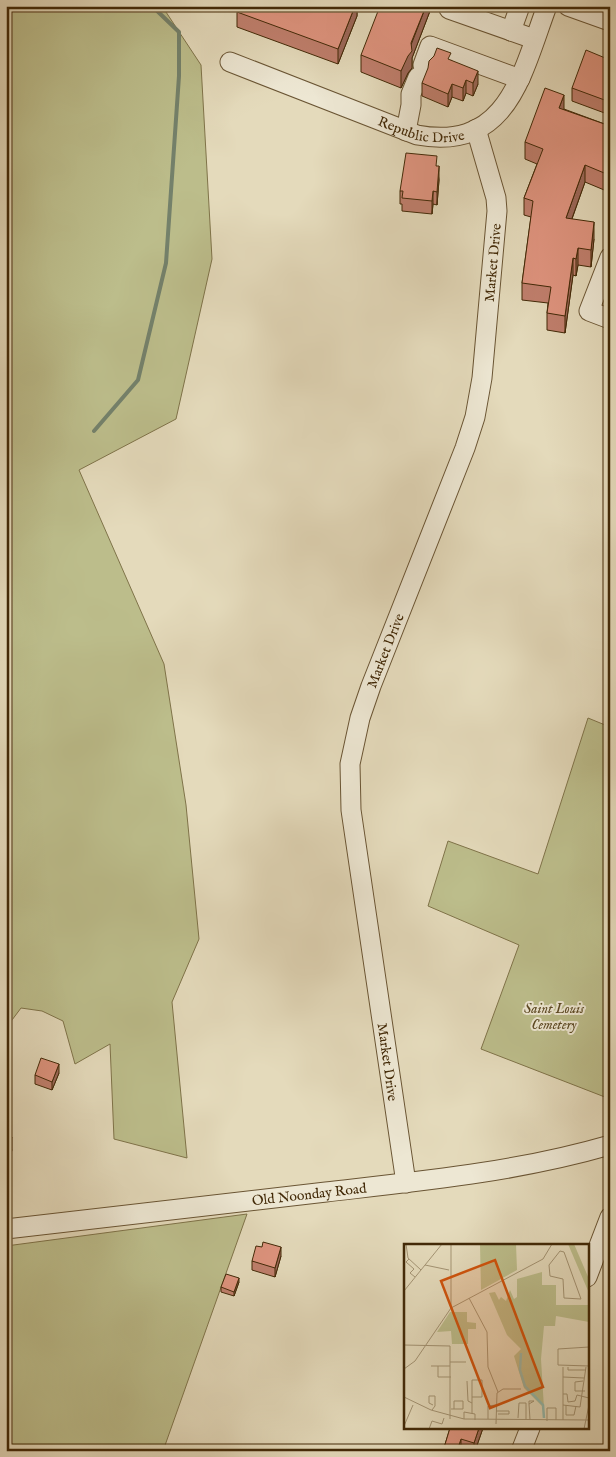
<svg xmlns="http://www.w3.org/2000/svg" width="616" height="1457" font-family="'IM FELL English',serif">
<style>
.green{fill:#bcbd8b;stroke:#7f7349}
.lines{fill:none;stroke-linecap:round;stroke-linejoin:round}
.stream{stroke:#74816b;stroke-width:4}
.minor-casing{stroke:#6a5534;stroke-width:21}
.minor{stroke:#ede7d3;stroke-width:19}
.wall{fill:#c07f6d;stroke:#422907}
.shaded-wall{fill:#9c6859;stroke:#422907}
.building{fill:#df947f;stroke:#422907}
.labels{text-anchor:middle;stroke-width:4;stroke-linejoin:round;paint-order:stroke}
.street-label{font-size:14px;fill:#422907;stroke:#ede7d3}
.park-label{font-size:14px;font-style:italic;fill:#5a4721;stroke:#ede7d3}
.inset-river{fill:none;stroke:#95bbae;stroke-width:2.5}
.inset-road{fill:none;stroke:#a39373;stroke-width:1}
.view{fill:#cf520b;fill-opacity:0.15;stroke:#cf520b;stroke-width:2.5}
.inset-edge{fill:none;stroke:#422907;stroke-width:2.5}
</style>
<rect width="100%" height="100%" fill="#e4dabb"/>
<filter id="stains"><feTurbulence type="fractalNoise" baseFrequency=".004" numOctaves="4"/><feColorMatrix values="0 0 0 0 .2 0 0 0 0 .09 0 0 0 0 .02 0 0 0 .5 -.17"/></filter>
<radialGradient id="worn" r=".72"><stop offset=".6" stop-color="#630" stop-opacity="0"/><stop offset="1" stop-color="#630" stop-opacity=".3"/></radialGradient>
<g class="green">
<polygon points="6,6 162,6 201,65 212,259 176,419 79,470 164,664 186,805 199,939 172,1002 187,1158 114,1139 110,1044 75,1064 63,1021 42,1011 21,1008 6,1028"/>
<polygon points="588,718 610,727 610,1099 481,1049 519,945 428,906 448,841 538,874"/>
<polygon points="247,1214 163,1451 6,1451 6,1246"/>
</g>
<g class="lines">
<polyline class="stream" points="94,431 138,380 166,263 179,76 179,32 152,6"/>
<g class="minor-casing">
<g id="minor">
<polyline points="568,6 610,21"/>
<polyline points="449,9 534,39"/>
<polyline points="511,31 520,6"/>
<path id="s1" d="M230,62L417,135C508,152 522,73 547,6"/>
<polyline points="423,65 430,46 520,79"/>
<polyline points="406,131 411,105 411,94 418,77"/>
<polyline points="610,257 589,311 610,319"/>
<path id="s2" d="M406,1183L351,810L350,764L360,718L371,686L465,448L475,417L482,378L497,211L496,198L476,129"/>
<path id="s3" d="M6,1229C113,1216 220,1204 326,1192C422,1181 517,1172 610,1145"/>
<polyline points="587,1277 610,1217"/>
<polyline points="521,1451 530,1428"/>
</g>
</g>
<use href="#minor" class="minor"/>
</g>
<g class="wall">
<polygon points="357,6 357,16 338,64 237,27 237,12"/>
<polygon points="430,6 430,11 412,58 412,68 408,73 401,88 361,72 361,55"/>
<polygon points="493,6 508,6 506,11"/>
<polygon points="451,60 478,84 473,96 466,93 463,101 452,97 448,107 422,96 422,83"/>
<polygon points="610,60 610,115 572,101 572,88"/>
<polygon points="564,109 610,126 609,192 585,182 572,219 594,239 591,267 578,265 576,276 573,275 565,333 547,330 547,313 548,303 522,300 522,283 531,217 524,215 524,198 537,164 525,159 525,142"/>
<polygon points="437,166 439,180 437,205 433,204 432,214 402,211 402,204 400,204 400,191"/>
<polygon points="610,273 610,298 607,297 607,281"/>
<polygon points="59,1073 52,1090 35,1084 35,1075"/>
<polygon points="6,1136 12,1150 9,1160 6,1160"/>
<polygon points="281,1256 275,1277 252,1270 252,1261"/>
<polygon points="239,1282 234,1296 221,1292 221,1287"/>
<polygon points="450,1428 483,1428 475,1451 443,1451"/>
</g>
<g class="shaded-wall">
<polygon points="355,6 357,6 357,16 338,64 338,49"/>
<polygon points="426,6 430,6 430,11 412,58 412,68 408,73 401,88 401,71"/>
<polygon points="478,71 478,84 473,96 473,83"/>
<polygon points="466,80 466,93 463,101 463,88"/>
<polygon points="452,84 452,97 448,107 448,94"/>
<polygon points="564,95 564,112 559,108"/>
<polygon points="585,165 585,182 566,235 566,218"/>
<polygon points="439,166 439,180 437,205 437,192"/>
<polygon points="433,191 433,204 432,214 432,201"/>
<polygon points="594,222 594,239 591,267 591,250"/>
<polygon points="578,248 578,265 576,276 576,259"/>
<polygon points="573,258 573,275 565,333 565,316"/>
<polygon points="59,1064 59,1073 52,1090 52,1082"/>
<polygon points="12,1137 12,1150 9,1160 9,1147"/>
<polygon points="281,1247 281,1256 275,1277 275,1268"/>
<polygon points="239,1278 239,1282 234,1296 234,1292"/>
<polygon points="479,1428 483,1428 475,1451 474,1451 474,1443"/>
<polygon points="461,1439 461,1451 457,1451"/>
</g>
<g class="building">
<polygon points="239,6 355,6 338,49 237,12"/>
<polygon points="380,6 426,6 411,43 412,51 408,56 401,71 361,55"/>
<polygon points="437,48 451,53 448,59 478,71 473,83 466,80 463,88 452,84 448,94 422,83 428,68 429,61 434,56"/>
<polygon points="586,50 610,60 610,102 572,88"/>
<polygon points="545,88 564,95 559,108 610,126 609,175 585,165 566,218 594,222 591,250 578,248 576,259 573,258 565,316 547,313 551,287 522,283 533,201 524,198 543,149 525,142"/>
<polygon points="406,153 437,156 436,166 439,166 437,192 433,191 432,201 402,198 403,191 400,191"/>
<polygon points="610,273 610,283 607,281"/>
<polygon points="41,1058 59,1064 52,1082 35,1075"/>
<polygon points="6,1136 12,1137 9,1147 6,1147"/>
<polygon points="263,1242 281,1247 275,1268 252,1261 256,1246 262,1247"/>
<polygon points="226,1274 239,1278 234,1292 221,1287"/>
<polygon points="450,1428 479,1428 474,1443 461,1439 457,1451 443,1451"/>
</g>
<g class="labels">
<g class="street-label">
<text dy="5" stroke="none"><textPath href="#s1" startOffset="204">Republic Drive</textPath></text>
<text dy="5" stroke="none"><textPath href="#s2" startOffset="948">Market Drive</textPath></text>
<text dy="5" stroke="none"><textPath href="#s2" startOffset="542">Market Drive</textPath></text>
<text transform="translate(388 1062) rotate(82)" y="5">Market Drive</text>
<text dy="5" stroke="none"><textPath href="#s3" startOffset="305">Old Noonday Road</textPath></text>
</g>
<g class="park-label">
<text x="554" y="1013">Saint Louis<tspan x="554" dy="16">Cemetery</tspan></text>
</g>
</g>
<g transform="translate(404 1244)">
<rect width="185" height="185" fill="#e4dabb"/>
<path d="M76,0H112L113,26L77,46ZM164,0H170L185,35V49ZM138,28V41H152V61H185V78L152,72L151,82H140L137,115L140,164L120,144L110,112L117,105L103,91L85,49L91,48L95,56L97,53L102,57L106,46L110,55L113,53V35ZM46,68H63V78L72,79V85H64V100H48L47,87L33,88Z" fill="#bcbd8b"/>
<path class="inset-river" d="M117,109L116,126L121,142L139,161L140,174"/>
<path class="inset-road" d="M2,0L4,14L17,26M47,0V64M156,7L160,8L177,55L160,54L159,35L146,32L145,21ZM5,15L2,18L10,25L6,29L11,33M21,21L45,26M0,47L38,0M65,54L83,88L84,123L94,148M0,101L46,102V175M185,103L154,105V121L185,122M46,118H62M27,122H46M34,122V133H47M159,123V176M164,123V126H182M0,125L11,117L47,64L139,15L148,0M159,133L180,134M63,137L64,157L68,159V169M179,137L171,138V147H181M159,150H163L164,158L171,157L173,151L185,154M0,153L27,166L60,175L185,176M68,159V136H78V153H68M125,160L130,157H125V160L126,176M159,161L176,163L182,123M162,161V171H170L172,162M47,165H50V157H59V165H50M28,166L31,162V152H25V159L29,161M92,167H105V170H94M114,174L115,159H122V176M60,175V168L71,170V176M84,175V162L92,161M143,177V164H152V176M92,180L93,149L99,145H117M0,182L9,161M25,185L28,177L38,180L40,174M180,185L185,161"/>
<path class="view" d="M91,16L139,143L86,164L37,37Z"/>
<rect width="185" height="185" class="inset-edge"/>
</g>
<rect width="616" height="1457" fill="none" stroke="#e4dabb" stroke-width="25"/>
<rect x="8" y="8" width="601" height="1442" fill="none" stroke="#422907" stroke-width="2.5"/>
<rect x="12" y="12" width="591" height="1432" fill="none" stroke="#422907"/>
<rect width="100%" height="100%" filter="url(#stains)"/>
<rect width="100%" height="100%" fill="url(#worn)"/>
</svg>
